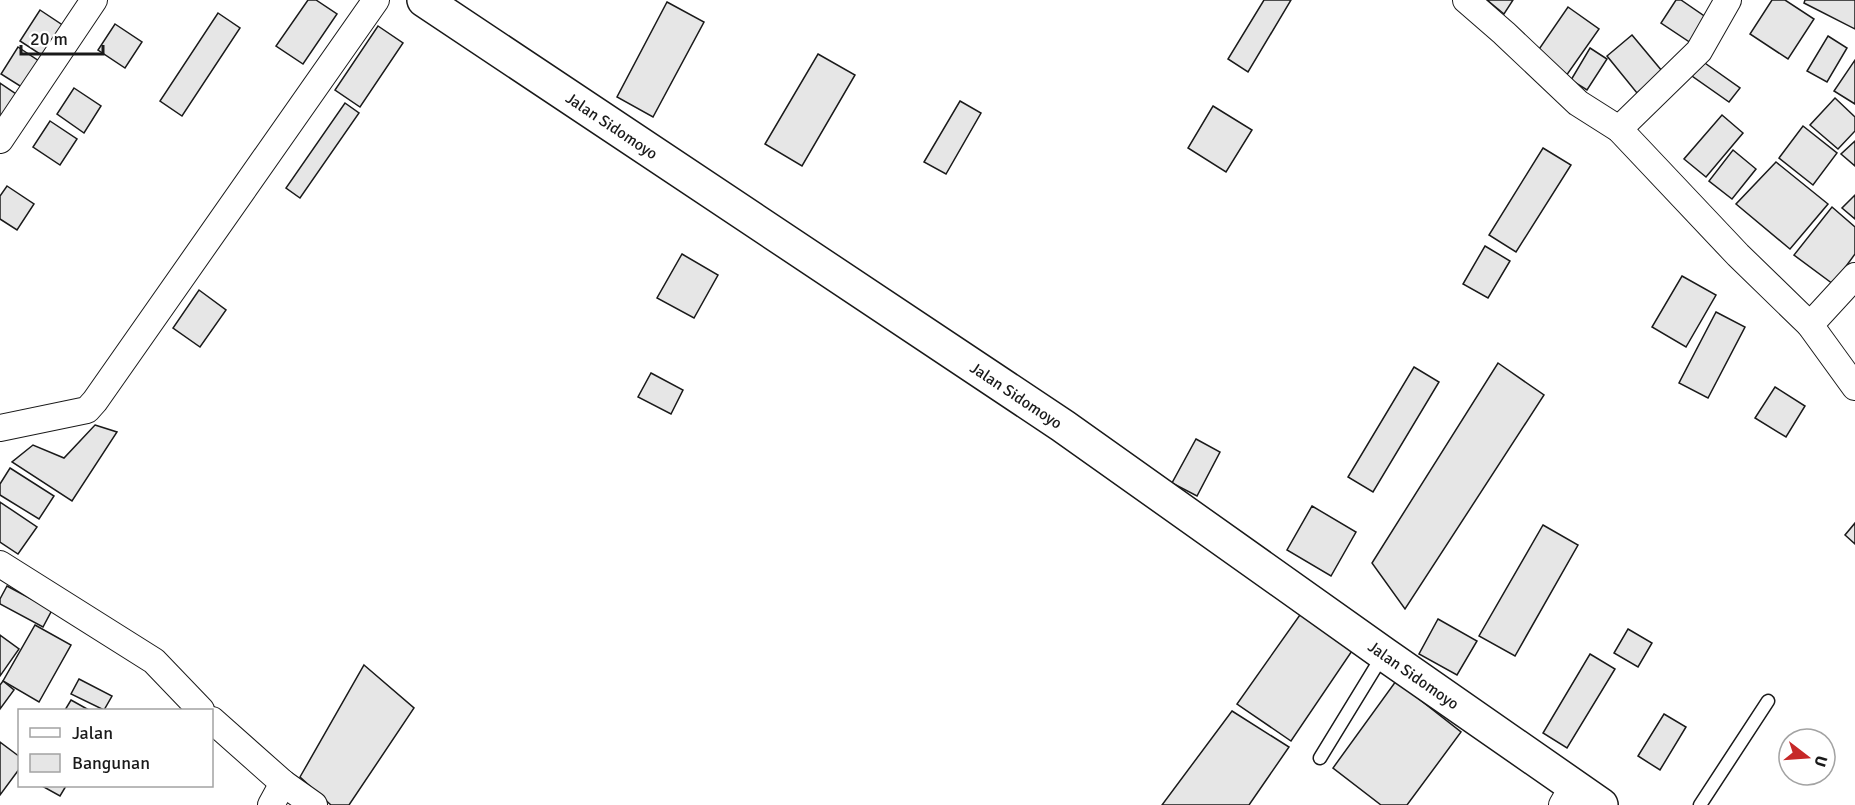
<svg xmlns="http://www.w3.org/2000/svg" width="1855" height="805" font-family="Signika,sans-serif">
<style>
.building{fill:#e6e6e6;stroke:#1a1a1a;stroke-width:1.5}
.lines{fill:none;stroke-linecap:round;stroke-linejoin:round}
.service-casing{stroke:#1a1a1a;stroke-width:15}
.minor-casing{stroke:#1a1a1a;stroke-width:28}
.secondary-casing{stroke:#1a1a1a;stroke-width:36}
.service{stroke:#fff;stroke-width:12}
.minor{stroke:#fff;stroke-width:26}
.secondary{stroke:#fff;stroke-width:33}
.labels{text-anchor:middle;stroke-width:4.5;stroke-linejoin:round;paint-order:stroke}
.street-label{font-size:16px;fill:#1a1a1a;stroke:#fff}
</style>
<rect width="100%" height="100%" fill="#fff"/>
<g class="building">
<polygon points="308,0 316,0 337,14 303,64 276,46"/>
<polygon points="1264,0 1291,0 1248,72 1228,59"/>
<polygon points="1487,0 1513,0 1504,14"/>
<polygon points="1676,0 1681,0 1713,22 1697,47 1661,23"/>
<polygon points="1772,0 1785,0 1814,19 1788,59 1750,34"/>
<polygon points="1805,0 1855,0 1855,29 1804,3"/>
<polygon points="667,2 704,22 653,117 617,97"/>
<polygon points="1568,7 1599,29 1566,76 1535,55"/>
<polygon points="40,10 67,28 46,58 20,41"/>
<polygon points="218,13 240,28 182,116 160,101"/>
<polygon points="115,24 142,42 125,68 98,50"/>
<polygon points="378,26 403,43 360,107 335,90"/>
<polygon points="1632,35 1662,71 1637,93 1607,56"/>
<polygon points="1828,36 1847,48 1827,82 1807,71"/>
<polygon points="18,47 45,65 28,91 1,74"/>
<polygon points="1590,48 1607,59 1587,90 1571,80"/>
<polygon points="818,54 855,75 802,166 765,144"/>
<polygon points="1855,60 1855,104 1834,91"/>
<polygon points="1702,61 1740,88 1729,102 1692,76"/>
<polygon points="0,83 19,96 0,124"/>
<polygon points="74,88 101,106 84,133 57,114"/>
<polygon points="1835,98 1855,117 1855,131 1838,149 1810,125"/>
<polygon points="960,101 981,113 946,174 924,162"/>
<polygon points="345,103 359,113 300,198 286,188"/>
<polygon points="1213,106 1252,130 1226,172 1188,148"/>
<polygon points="1722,115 1743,133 1706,177 1684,159"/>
<polygon points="50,121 77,139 60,165 33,147"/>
<polygon points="1803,126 1837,153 1813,185 1779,158"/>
<polygon points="1855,141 1855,166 1841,154"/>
<polygon points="1543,148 1571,165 1516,252 1489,235"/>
<polygon points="1733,150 1756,169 1732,199 1709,181"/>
<polygon points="1776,162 1828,204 1790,249 1736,204"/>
<polygon points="7,186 34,204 17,230 0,219 0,196"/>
<polygon points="1855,195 1855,219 1842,208"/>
<polygon points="1832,207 1855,227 1855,254 1833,284 1794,255"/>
<polygon points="1485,246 1510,261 1488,298 1463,284"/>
<polygon points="682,254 718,275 694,318 657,298"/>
<polygon points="1682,276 1716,295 1686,347 1652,327"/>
<polygon points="199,290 226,310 200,347 173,328"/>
<polygon points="1716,312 1745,327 1708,398 1679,383"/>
<polygon points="1498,363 1544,395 1405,609 1372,563"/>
<polygon points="1414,367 1439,382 1373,492 1348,477"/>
<polygon points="651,373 683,390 671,414 638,397"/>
<polygon points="1775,387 1805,406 1786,437 1755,418"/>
<polygon points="95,425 117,432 72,501 12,462 33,445 64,458"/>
<polygon points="1196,439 1220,452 1197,496 1172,483"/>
<polygon points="10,468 54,496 39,519 0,495 0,484"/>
<polygon points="0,502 37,527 18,554 0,542"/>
<polygon points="1312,506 1356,532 1331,576 1287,550"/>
<polygon points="1855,523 1855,544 1845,535"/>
<polygon points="1543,525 1578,545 1515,656 1479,636"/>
<polygon points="7,586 52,610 43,627 0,604 0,599"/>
<polygon points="1302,612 1354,648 1291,741 1237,704"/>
<polygon points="1438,619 1477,641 1457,675 1419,654"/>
<polygon points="35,625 71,645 39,702 3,681"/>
<polygon points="1628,629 1652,643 1638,667 1614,653"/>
<polygon points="0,635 19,649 0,676"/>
<polygon points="1590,654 1615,669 1567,748 1543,733"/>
<polygon points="364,665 414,708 349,805 331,805 300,777"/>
<polygon points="79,679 112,696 104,710 71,694"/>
<polygon points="3,681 14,690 0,709 0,685"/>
<polygon points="1396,681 1461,732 1407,805 1381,805 1333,768"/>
<polygon points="71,700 89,710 65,710"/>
<polygon points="1232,711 1289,747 1249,805 1162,805"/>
<polygon points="1664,714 1686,727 1660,770 1638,756"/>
<polygon points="0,742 20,757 20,768 0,795"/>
<polygon points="42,786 66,786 60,796"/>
</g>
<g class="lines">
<g class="service-casing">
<g id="service">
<polyline points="1320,758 1383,655"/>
<polyline points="1700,805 1768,701"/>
</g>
</g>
<g class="minor-casing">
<g id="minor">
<polyline points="1466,0 1504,33 1578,103 1619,129 1738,255 1810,325 1855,387"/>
<polyline points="1619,129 1699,51 1728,0"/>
<polyline points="0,140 94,0"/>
<polyline points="1810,325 1855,276"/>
<polyline points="0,428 87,410 95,401 376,0"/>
<polyline points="0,564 154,661 201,710"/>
<polyline points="212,720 283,783 314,805"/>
<polyline points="271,805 283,783"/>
<polyline points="1562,805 1573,786"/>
</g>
</g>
<g class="secondary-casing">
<g id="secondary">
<path id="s1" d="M424,0L1063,426L1384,654L1601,805"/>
</g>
</g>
<use href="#service" class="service"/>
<use href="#minor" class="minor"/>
<use href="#secondary" class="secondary"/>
</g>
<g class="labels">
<g class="street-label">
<text dy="6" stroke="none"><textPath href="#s1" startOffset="226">Jalan Sidomoyo</textPath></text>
<text dy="6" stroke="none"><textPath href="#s1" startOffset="712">Jalan Sidomoyo</textPath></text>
<text dy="6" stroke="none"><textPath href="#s1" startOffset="1198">Jalan Sidomoyo</textPath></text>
</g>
</g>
<rect x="18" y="709" width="195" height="78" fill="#ffffff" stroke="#a3a3a3" stroke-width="1.5"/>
<rect x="30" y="728" width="30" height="9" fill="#ffffff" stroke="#a3a3a3" stroke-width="1.5"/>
<text x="72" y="739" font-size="18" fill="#1a1a1a">Jalan</text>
<rect x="30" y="754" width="30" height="18" fill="#e6e6e6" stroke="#a3a3a3" stroke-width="1.5"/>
<text x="72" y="769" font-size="18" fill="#1a1a1a">Bangunan</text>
<g transform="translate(1807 757) rotate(107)"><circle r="28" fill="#ffffff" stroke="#a3a3a3" stroke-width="1.5"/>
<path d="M0-4.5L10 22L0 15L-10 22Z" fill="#c62828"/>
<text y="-9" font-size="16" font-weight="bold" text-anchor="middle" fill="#1a1a1a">U</text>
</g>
<path d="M21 45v9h82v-9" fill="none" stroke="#1a1a1a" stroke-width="3"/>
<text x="30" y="45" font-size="18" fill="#1a1a1a" stroke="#ffffff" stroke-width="4.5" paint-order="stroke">20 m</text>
</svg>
